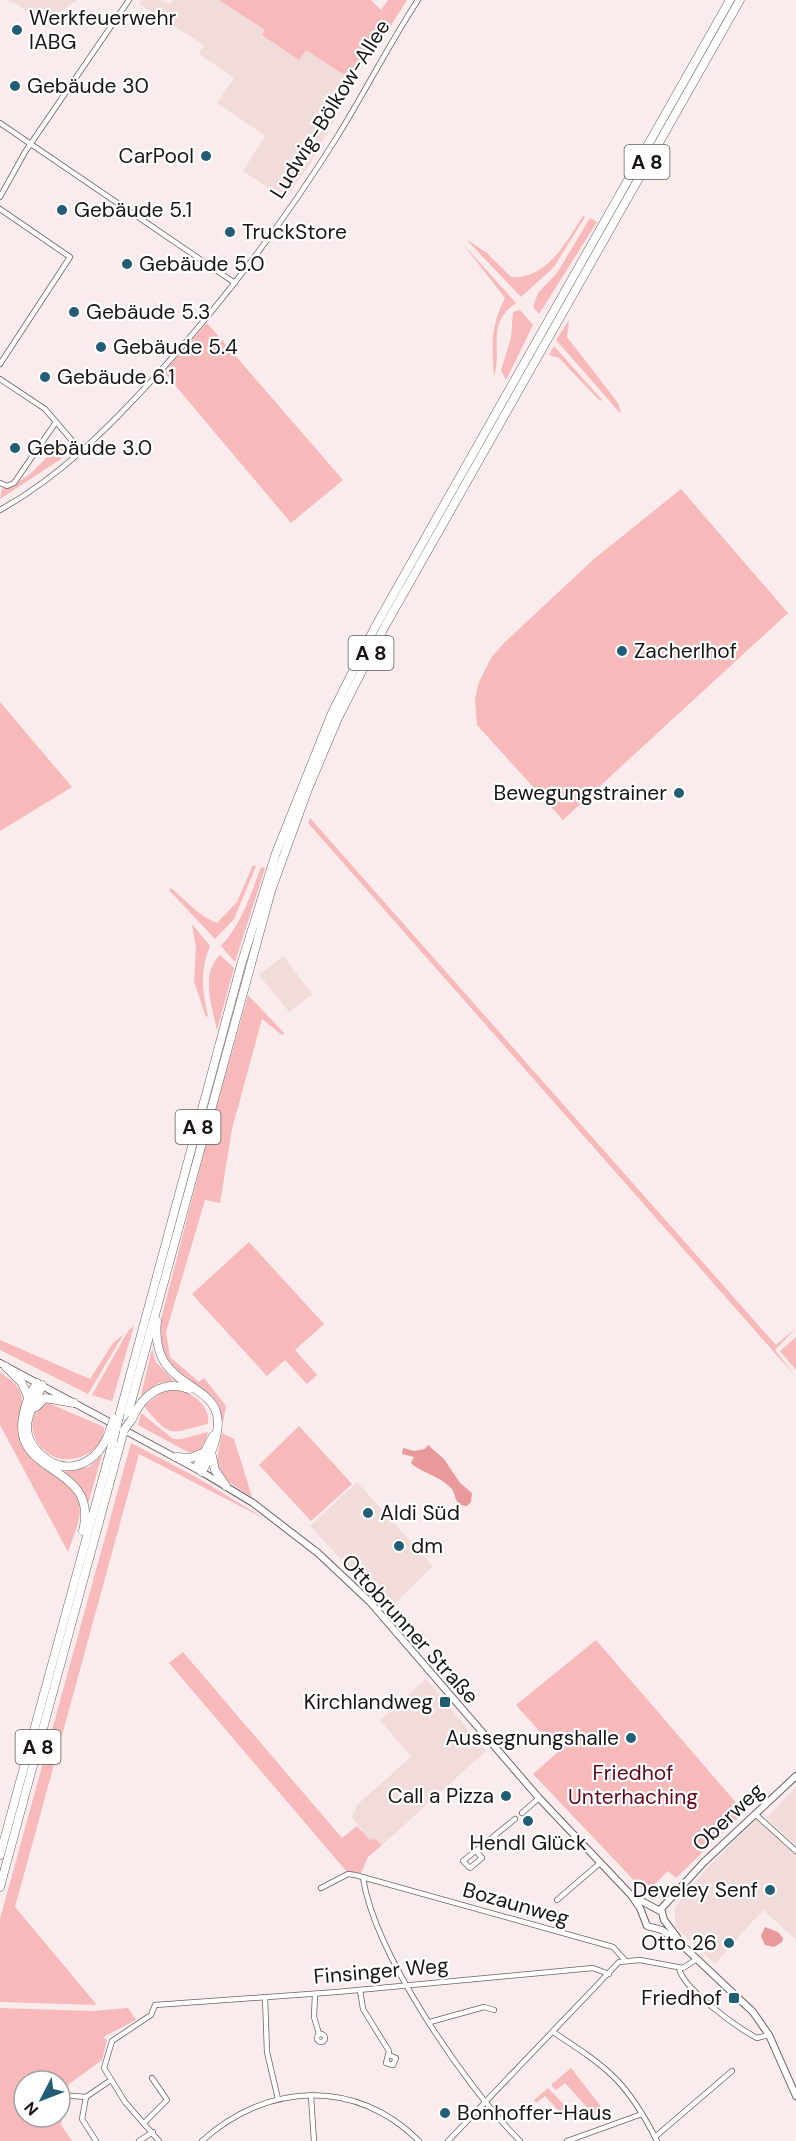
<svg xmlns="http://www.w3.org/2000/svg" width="796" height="2141" font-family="'DM Sans',sans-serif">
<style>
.built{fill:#f2dcdb}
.green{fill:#f7b9b9;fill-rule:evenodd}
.water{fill:#e9999a}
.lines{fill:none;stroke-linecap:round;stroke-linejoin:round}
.street-casing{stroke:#6d6262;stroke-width:6}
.secondary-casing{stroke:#6d6262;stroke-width:8}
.highway-casing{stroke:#6d6262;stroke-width:9}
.street{stroke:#fff;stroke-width:4.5}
.secondary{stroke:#fff;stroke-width:6}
.highway{stroke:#fff;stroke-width:8}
.highway-bridge-casing{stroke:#6d6262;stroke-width:9;stroke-linecap:butt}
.highway-bridge{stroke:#fff;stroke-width:8}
.poi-dot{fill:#225d76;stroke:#fff;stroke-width:2}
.labels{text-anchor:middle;stroke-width:4.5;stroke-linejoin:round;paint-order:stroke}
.shield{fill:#fff;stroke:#5e5b5a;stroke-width:1.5}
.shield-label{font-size:20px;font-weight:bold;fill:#191514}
.poi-label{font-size:21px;fill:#191514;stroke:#fff;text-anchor:start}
.street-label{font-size:21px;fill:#191514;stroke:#fff}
.park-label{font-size:21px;fill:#650318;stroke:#fff}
</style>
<rect width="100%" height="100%" fill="#faecec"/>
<g class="built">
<polygon points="7,0 77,0 43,24 19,5"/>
<polygon points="141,0 160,0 169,4 173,0 219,0 266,30 263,35 299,60 306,49 355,82 310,164 285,199 243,171 265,136 217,103 234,78 199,54 204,45 139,4"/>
<polygon points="283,956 312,994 289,1012 259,975"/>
<polygon points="357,1482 433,1566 392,1606 384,1597 374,1595 310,1526"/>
<polygon points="426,1679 486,1751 382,1845 375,1839 370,1841 352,1817 358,1804 411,1757 380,1720"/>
<polygon points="796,1787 796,1845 766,1818"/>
<polygon points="761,1815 796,1847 796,1940 763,1910 715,1964 675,1927 675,1907 706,1869"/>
</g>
<g class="green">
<polygon points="219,0 371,0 381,10 388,0 407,0 371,57 366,52 353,73 355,82 306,50 299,60 262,35 265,30"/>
<path d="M583,216L585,217L554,267L521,297L466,239L487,253L511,277C548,279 565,243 583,216Z"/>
<polygon points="590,218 597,222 539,314 533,307 538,293 557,273"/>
<path d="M463,244L516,303C485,325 503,347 494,377C492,344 490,328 505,298Z"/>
<polygon points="520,310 533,325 506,380 501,370 511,338 513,312"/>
<polygon points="569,320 567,337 618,403 621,414 556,340"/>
<polygon points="207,323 343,480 291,523 164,372"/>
<polygon points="554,346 602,400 600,401 559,358 549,355"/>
<path d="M61,440L65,447L61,459L0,499L2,489C25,484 47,458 61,440Z"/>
<polygon points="681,489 788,613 563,820 477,725 475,698 479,682 491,658 504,643 594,559"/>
<polygon points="0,702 72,787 0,831"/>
<polygon points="310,818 776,1345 796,1328 775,1350 796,1377 308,823"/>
<path d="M253,865L256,866L234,919L215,939L169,890L171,888C187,901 198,916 217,923L237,902Z"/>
<path d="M261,867L265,868L235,962L221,946C242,923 250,896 261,867Z"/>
<path d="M192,924L210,946C200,971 202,990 208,1016L206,1017L194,981L196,948Z"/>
<path d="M220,955L234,968L217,1030C212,1007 200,974 220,955Z"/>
<polygon points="248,995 284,1033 282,1035 262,1019 232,1129 220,1203 205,1200 166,1332 170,1357 199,1382 204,1378 226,1406 223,1423 218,1411 167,1368 158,1331 207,1141"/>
<polygon points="249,1242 324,1324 295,1350 317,1375 307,1384 285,1360 267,1376 192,1294"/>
<polygon points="134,1326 112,1401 92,1395 128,1331"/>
<polygon points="123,1335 88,1394 0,1350 0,1340 90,1379 113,1343"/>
<polygon points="796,1337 796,1370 780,1351"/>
<polygon points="152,1349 156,1362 174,1381 159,1383 141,1395"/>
<path d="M0,1373C45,1399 4,1413 24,1448C37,1472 73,1475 79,1502C83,1518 73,1536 68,1552L0,1425Z"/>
<path d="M173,1389C190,1390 211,1405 208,1424C171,1432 172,1441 144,1406L161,1393Z"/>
<path d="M46,1402L104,1427C104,1437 100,1446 92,1451C47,1481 12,1421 46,1402Z"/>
<polygon points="141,1413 173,1439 181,1439 208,1432 204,1448 195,1453 188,1452 138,1425"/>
<polygon points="299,1426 352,1484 311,1521 259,1465"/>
<path d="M222,1433L234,1439L252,1497C215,1473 213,1475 222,1433Z"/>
<polygon points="131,1443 196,1477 267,1520 139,1454 15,1907 97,2005 0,2002 0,1919"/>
<polygon points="102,1455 88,1504 77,1482 64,1471 89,1467"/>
<polygon points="596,1640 744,1812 676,1878 668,1871 646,1893 533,1774 558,1752 516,1705"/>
<polygon points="183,1652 342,1838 357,1826 370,1840 375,1839 382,1845 368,1857 361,1873 347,1872 169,1663"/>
<path d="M0,2008L92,2011L128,2008L136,2020L103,2037L107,2040L102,2060L69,2084L61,2125L72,2141H0ZM24,2081H60V2117H24Z"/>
<polygon points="571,2068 602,2108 594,2115 565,2083 556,2090 551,2085"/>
<polygon points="548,2088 573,2114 567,2120 545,2096 536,2103 534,2100"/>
</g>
<g class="water">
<path d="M428,1445L444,1459L460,1483L472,1493L471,1502L467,1506C452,1505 458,1494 450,1487C438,1475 421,1473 411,1463L414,1457L402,1454L403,1448L414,1451L425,1449Z"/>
<polygon points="765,1927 778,1932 783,1938 782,1942 774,1947 765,1945 761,1936"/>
</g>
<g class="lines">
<g class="street-casing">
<g id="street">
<polyline points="0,123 235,283"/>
<polyline points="0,197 25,152 129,0"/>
<polyline points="0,209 70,257 0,364"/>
<polyline points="0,379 45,409 81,451"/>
<polyline points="0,483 7,486 14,483 56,422"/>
<path d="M0,510C60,477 109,427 155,377C222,303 284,222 337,137C365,92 389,44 418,0"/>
<polyline points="522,1813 539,1798"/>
<polyline points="755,1814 796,1851"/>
<polyline points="477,1852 482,1858 470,1868 463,1861 515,1819"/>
<path d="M363,1878C375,1954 465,2086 520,2141"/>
<polyline points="321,1888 348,1874 355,1875 613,1947 625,1960"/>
<polyline points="557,1900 600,1863"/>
<path d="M679,1968C682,1988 738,2028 757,2038L769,2035"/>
<polyline points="360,1990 363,2009 389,2051 386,2063 393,2065 396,2058 389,2055"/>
<polyline points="315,1994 314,2017 319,2034"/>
<polyline points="265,1997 267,2052 278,2099"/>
<polyline points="430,2022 484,2007 494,2010"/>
<path d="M553,2032C608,2068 627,2081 657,2141"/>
<circle cx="321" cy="2038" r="4"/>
<polyline points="61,2095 86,2097 82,2119 96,2141"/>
<polyline points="311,2096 314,2141"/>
<polyline points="86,2097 111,2080"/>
<polyline points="145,2122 167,2100 152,2078"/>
<polyline points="655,2137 732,2071"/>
<polyline points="139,2141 153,2132"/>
<polyline points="159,2141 125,2102 104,2068 112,2041 151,2015 155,2005 337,1992 593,1968 609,1974"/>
<path d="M202,2141C267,2082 356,2078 419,2141"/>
<polyline points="448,2141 619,1962 640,1960 683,1968 697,1959"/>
<polyline points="567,2141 642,2114"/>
</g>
</g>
<g class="secondary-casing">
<g id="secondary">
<polyline points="0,1363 202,1472 253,1503 318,1553 370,1602 539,1798 631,1895 640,1908 647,1926 662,1930 682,1945 753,2012 769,2035 796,2096"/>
<polyline points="632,1896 662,1912 664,1920 677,1937"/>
<polyline points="660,1910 704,1862 796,1776"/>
</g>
</g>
<g class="highway-casing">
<g id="highway">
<path d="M157,1321C148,1410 258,1366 202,1472"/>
<polyline points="6,1367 22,1383 28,1397"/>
<path d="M37,1383C29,1394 25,1404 23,1417C12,1477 100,1463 83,1531"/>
<path d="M42,1385C37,1400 26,1414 27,1430C28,1439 33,1447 40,1454C65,1477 93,1466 107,1438"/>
<polyline points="36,1407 45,1398 74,1403"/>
<polyline points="120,1413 241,965 276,853 332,713 374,629 423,542 730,0"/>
<polyline points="127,1417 271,891 308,789 338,718 385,626 740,0"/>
<path d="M132,1419C142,1395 163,1379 189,1389"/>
<polyline points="212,1456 215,1470 226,1486"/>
<polyline points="176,1457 191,1458 205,1452"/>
<polyline points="196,1468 213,1436"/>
<polyline points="0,1855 113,1441"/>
<polyline points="0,1887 124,1430"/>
</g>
</g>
<use href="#street" class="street"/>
<use href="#secondary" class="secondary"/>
<use href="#highway" class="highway"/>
<g class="highway-bridge-casing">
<g id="highway-bridge">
<polyline points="124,1430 132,1419"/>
<polyline points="107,1438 114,1419"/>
<polyline points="113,1441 120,1413"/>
</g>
</g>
<use href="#highway-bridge" class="highway-bridge"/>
</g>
<g class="poi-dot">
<circle cx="17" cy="30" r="6"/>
<circle cx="15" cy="86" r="6"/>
<circle cx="206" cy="156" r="6"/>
<circle cx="62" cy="210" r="6"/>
<circle cx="230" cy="232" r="6"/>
<circle cx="127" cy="264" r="6"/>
<circle cx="74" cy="312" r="6"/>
<circle cx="101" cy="347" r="6"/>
<circle cx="45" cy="377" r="6"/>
<circle cx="15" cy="448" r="6"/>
<circle cx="622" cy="651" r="6"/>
<circle cx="679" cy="793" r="6"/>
<circle cx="368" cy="1513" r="6"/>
<circle cx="399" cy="1546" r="6"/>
<rect x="439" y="1696" width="12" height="12" rx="3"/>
<circle cx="631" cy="1738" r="6"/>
<circle cx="506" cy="1796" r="6"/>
<circle cx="528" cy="1821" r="6"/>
<circle cx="770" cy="1890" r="6"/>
<circle cx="729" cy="1943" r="6"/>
<rect x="728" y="1992" width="12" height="12" rx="3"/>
<circle cx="445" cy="2113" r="6"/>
</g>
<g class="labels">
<g class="shield">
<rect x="624.5" y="145" width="45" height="34" rx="4.5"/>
<rect x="348.5" y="636" width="45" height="34" rx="4.5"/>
<rect x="175.5" y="1110" width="45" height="34" rx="4.5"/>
<rect x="15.5" y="1730" width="45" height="34" rx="4.5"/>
</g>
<g class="shield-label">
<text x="647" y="169">A 8</text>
<text x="371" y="660">A 8</text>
<text x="198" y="1134">A 8</text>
<text x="38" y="1754">A 8</text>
</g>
<g class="poi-label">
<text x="29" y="25">Werkfeuerwehr<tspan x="29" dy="24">IABG</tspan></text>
<text x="27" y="93">Gebäude 30</text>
<text x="194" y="163" text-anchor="end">CarPool</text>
<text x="74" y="217">Gebäude 5.1</text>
<text x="242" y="239">TruckStore</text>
<text x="139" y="271">Gebäude 5.0</text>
<text x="86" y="319">Gebäude 5.3</text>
<text x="113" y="354">Gebäude 5.4</text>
<text x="57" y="384">Gebäude 6.1</text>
<text x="27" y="455">Gebäude 3.0</text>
<text x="634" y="658">Zacherlhof</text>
<text x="667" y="800" text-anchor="end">Bewegungstrainer</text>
<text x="380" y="1520">Aldi Süd</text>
<text x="411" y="1553">dm</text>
<text x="433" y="1709" text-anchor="end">Kirchlandweg</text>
<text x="619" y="1745" text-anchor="end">Aussegnungshalle</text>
<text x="494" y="1803" text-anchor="end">Call a Pizza</text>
<text x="528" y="1850" text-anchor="middle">Hendl Glück</text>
<text x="758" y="1897" text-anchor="end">Develey Senf</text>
<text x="717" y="1950" text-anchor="end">Otto 26</text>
<text x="722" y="2005" text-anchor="end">Friedhof</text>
<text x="457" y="2120">Bonhoffer-Haus</text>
</g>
<g class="street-label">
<text transform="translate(330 109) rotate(-58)" y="7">Ludwig-Bölkow-Allee</text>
<text transform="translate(410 1629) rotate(48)" y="7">Ottobrunner Straße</text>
<text transform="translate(728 1817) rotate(-43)" y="7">Oberweg</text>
<text transform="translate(516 1904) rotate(16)" y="7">Bozaunweg</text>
<text transform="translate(381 1971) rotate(-5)" y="7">Finsinger Weg</text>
</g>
<g class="park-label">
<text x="633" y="1780">Friedhof<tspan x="633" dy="24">Unterhaching</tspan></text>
</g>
</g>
<g transform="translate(42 2099) rotate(228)"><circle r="28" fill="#ffffff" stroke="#a3a1a1" stroke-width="1.5"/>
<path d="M0-4.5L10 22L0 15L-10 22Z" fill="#225d76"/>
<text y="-9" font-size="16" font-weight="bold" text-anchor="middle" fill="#191514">N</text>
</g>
</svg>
